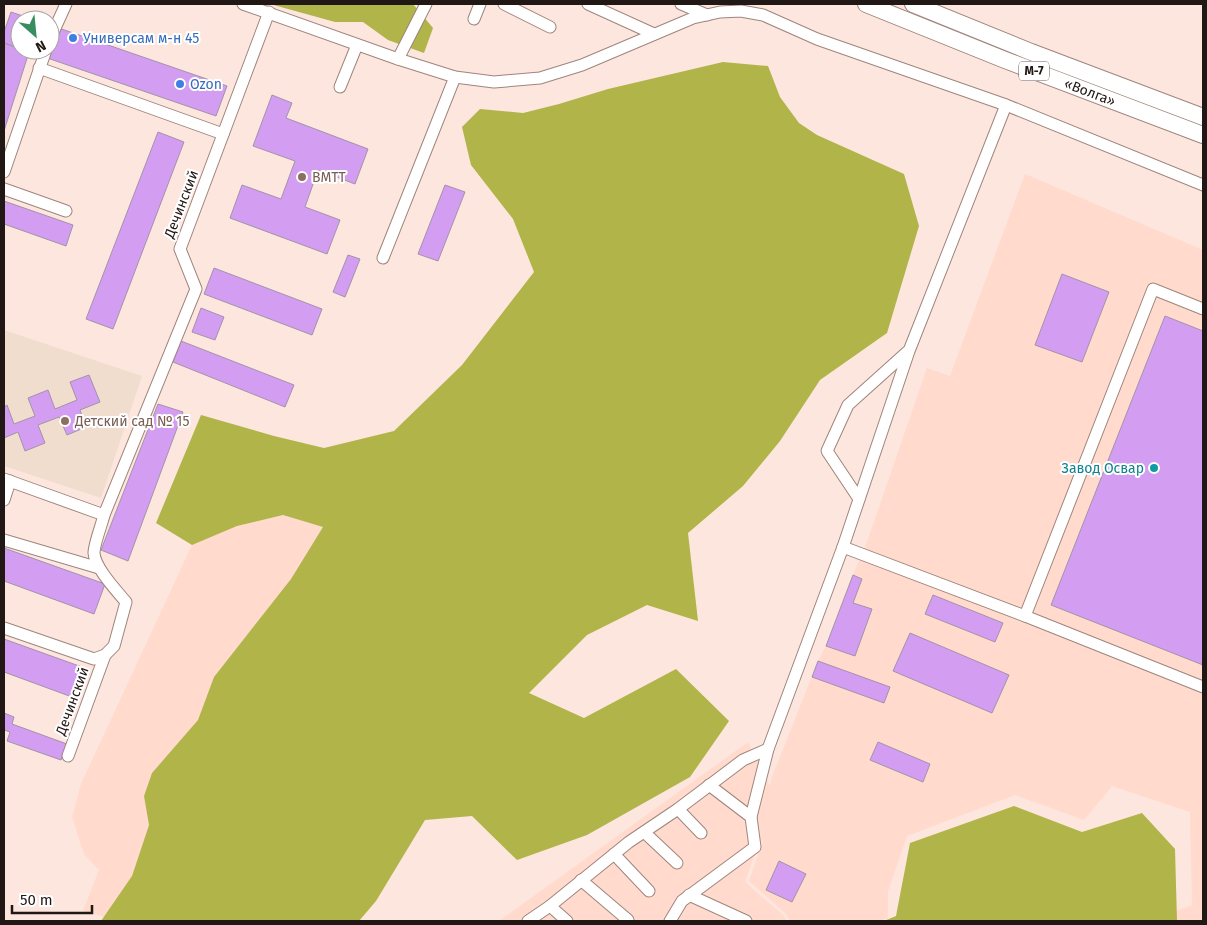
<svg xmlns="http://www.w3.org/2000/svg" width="1207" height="925" font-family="'Fira Sans',sans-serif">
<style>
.built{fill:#ffdacd;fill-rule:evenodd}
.education{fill:#f1ddce}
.forest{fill:#b0b449}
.building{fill:#d39df1;stroke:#a193a9}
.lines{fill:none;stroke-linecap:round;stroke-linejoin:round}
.minor-casing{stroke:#9f857c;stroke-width:13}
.highway-casing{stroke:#9f857c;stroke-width:18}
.minor{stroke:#fff;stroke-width:11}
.highway{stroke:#fff;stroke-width:16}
.shop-dot{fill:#3f7fe0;stroke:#fff;stroke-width:2}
.education-dot{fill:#8d6e63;stroke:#fff;stroke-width:2}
.culture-dot{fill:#0f9aa8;stroke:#fff;stroke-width:2}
.labels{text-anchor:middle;stroke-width:4;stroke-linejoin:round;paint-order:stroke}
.shield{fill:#fff;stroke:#645d5a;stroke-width:1}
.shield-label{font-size:12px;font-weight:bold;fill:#211714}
.shop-label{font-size:14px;fill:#366cbe;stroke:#fff;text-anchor:start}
.street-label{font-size:14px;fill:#211714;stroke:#fff}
.education-label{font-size:14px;fill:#785e54;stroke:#fff;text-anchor:start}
.culture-label{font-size:14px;fill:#0d838f;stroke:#fff;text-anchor:end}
</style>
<rect width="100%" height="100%" fill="#fde6de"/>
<g class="built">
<path d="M1025,174L1203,250V331L1164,317L1051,605L1203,665V921H1151L1192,905L1190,812L1112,786L1084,820L1015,795L907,836L888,891V918L878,921H790L786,914L749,881L764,838L756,850L745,882L783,915L787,921H499L748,742L770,786L772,777L818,661L826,646L853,575L867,542L927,368L950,376ZM1062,274L1109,292L1082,362L1035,344ZM933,595L1003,623L995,642L925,614ZM910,633L1009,675L992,713L894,671ZM878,743L930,764L923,782L871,760Z"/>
<polygon points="283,515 323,527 291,579 214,677 198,720 152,773 144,796 149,824 132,876 105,917 83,911 99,870 84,854 72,817 81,784 192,545 237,526"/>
</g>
<polygon class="education" points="4,330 142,376 101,498 4,466"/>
<g class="forest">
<polygon points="270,4 413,4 433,28 424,53 388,40 363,22 335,22"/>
<polygon points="723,62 768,66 780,97 799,123 817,135 904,174 919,226 887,333 820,380 780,441 743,486 688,533 698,621 647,605 587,635 529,693 584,718 676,669 729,721 690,777 587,835 517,860 472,816 425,820 376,901 359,921 101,921 132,876 149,825 144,796 152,773 198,720 214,677 291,579 323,527 283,515 237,526 192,545 156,523 201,415 274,436 324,448 394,431 462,365 534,272 513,219 471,165 462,127 480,109 523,113 559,104 608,89"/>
<polygon points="1014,806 1082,832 1142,813 1175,849 1177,921 884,921 896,916 910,843"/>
</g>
<g class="building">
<polygon points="11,12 35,20 20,20 20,49 4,43 4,32"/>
<polygon points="50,25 227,86 216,116 24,50 50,50"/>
<polygon points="4,43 20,49 20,50 29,52 4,131"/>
<polygon points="272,95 292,103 286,118 368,149 355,184 318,170 305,207 340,220 327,254 230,218 242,185 281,199 295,161 253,146"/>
<polygon points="158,132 184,142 113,329 86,319"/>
<polygon points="445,185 465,192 438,261 418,254"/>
<polygon points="4,201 73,225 66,246 4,224"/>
<polygon points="348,255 360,259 345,297 333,292"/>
<polygon points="214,268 322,309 312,335 204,294"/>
<polygon points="1062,274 1109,292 1082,362 1035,345"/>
<polygon points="201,308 224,317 215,340 192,332"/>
<polygon points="1165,316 1203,331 1203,665 1051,605"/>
<polygon points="181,341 294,385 285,407 173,362"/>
<polygon points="89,375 100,402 80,410 86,427 67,435 59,417 38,425 45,443 25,451 18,432 4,438 4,407 7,405 14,424 35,416 28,398 48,390 55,409 77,400 70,382"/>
<polygon points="158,404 183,412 128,561 101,550"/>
<polygon points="4,548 105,584 94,614 4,581"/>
<polygon points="853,575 862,579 853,603 872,609 855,656 826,646"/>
<polygon points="933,595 1003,623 995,642 925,614"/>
<polygon points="910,633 1009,675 992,713 893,671"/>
<polygon points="4,639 82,667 72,697 4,672"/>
<polygon points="818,661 890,687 884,703 812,677"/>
<polygon points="4,713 14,717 12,724 67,744 61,760 7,741 10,732 4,730"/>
<polygon points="878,742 930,764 923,782 870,760"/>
<polygon points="779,861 806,874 792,902 766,890"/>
</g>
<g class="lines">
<g class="minor-casing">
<g id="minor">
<polyline points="243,4 398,59 455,77 494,82 540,78 582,65 693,18 720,12 741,11 763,15 817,39 1006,105 1203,185"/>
<polyline points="504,4 550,27"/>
<polyline points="588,4 654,34"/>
<polyline points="681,4 707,15"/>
<polyline points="474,19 480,4"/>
<polyline points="50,39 66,4"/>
<polyline points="398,59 426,4"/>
<polyline points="39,68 223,134"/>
<polyline points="340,87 357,45"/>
<polyline points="4,172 46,50"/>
<polyline points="4,189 66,211"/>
<polyline points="383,258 455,77"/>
<polyline points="4,479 104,515"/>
<polyline points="859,499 827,451 848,405 907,352"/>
<polyline points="4,500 10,481"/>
<polyline points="4,540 99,568"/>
<polyline points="843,547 1025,616 1153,289 1203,309"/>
<polyline points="1025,616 1203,687"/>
<path d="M4,628L94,659L105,655L114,646L126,602C116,590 95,568 94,553C94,544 102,524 104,515L196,289L180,249L269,12"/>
<polyline points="68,756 105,655"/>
<polyline points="709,785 751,817"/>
<polyline points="678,809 701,833"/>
<polyline points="644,832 677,863"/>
<polyline points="614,854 649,891"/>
<polyline points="581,880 628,920"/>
<polyline points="689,895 746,921"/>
<polyline points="550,906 567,921"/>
<polyline points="528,921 550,906 629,842 678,809 743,760 768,749"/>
<polyline points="670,921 682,901 755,847 751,817 768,749 843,547 909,351 1006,105"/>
</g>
</g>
<g class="highway-casing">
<g id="highway">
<polyline points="866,4 1005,60 1203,135"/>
<polyline points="913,4 1031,52 1203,117"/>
</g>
</g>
<use href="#minor" class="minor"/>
<use href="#highway" class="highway"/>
</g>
<g class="shop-dot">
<circle cx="73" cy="38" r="5"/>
<circle cx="180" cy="84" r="5"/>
</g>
<g class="education-dot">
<circle cx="302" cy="177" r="5"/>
<circle cx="65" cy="421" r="5"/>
</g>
<circle class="culture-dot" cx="1154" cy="468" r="5"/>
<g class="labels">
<rect class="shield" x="1019" y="61.5" width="30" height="19" rx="4"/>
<g class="shield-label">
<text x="1034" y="75">М-7</text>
</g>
<g class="shop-label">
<text x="83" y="43">Универсам м-н 45</text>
<text x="190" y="89">Ozon</text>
</g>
<g class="street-label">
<text transform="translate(1090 92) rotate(21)" y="5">«Волга»</text>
<text transform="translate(181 204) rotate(-69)" y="5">Дечинский</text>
<text transform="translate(72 701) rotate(-70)" y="5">Дечинский</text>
</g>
<g class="education-label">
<text x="312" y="182">ВМТТ</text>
<text x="75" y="426">Детский сад № 15</text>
</g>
<g class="culture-label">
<text x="1144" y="473">Завод Освар</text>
</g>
</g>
<rect width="1207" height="925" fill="none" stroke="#211714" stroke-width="10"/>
<g transform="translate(35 35) rotate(153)"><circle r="24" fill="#ffffff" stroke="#a6a2a1"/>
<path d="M0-4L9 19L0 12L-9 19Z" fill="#388d60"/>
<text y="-8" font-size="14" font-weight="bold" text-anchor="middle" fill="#211714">N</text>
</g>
<path d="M12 905v8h80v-8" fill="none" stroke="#211714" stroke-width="2.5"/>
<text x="20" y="905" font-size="15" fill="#211714" stroke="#ffffff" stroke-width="4" paint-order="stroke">50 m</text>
</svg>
